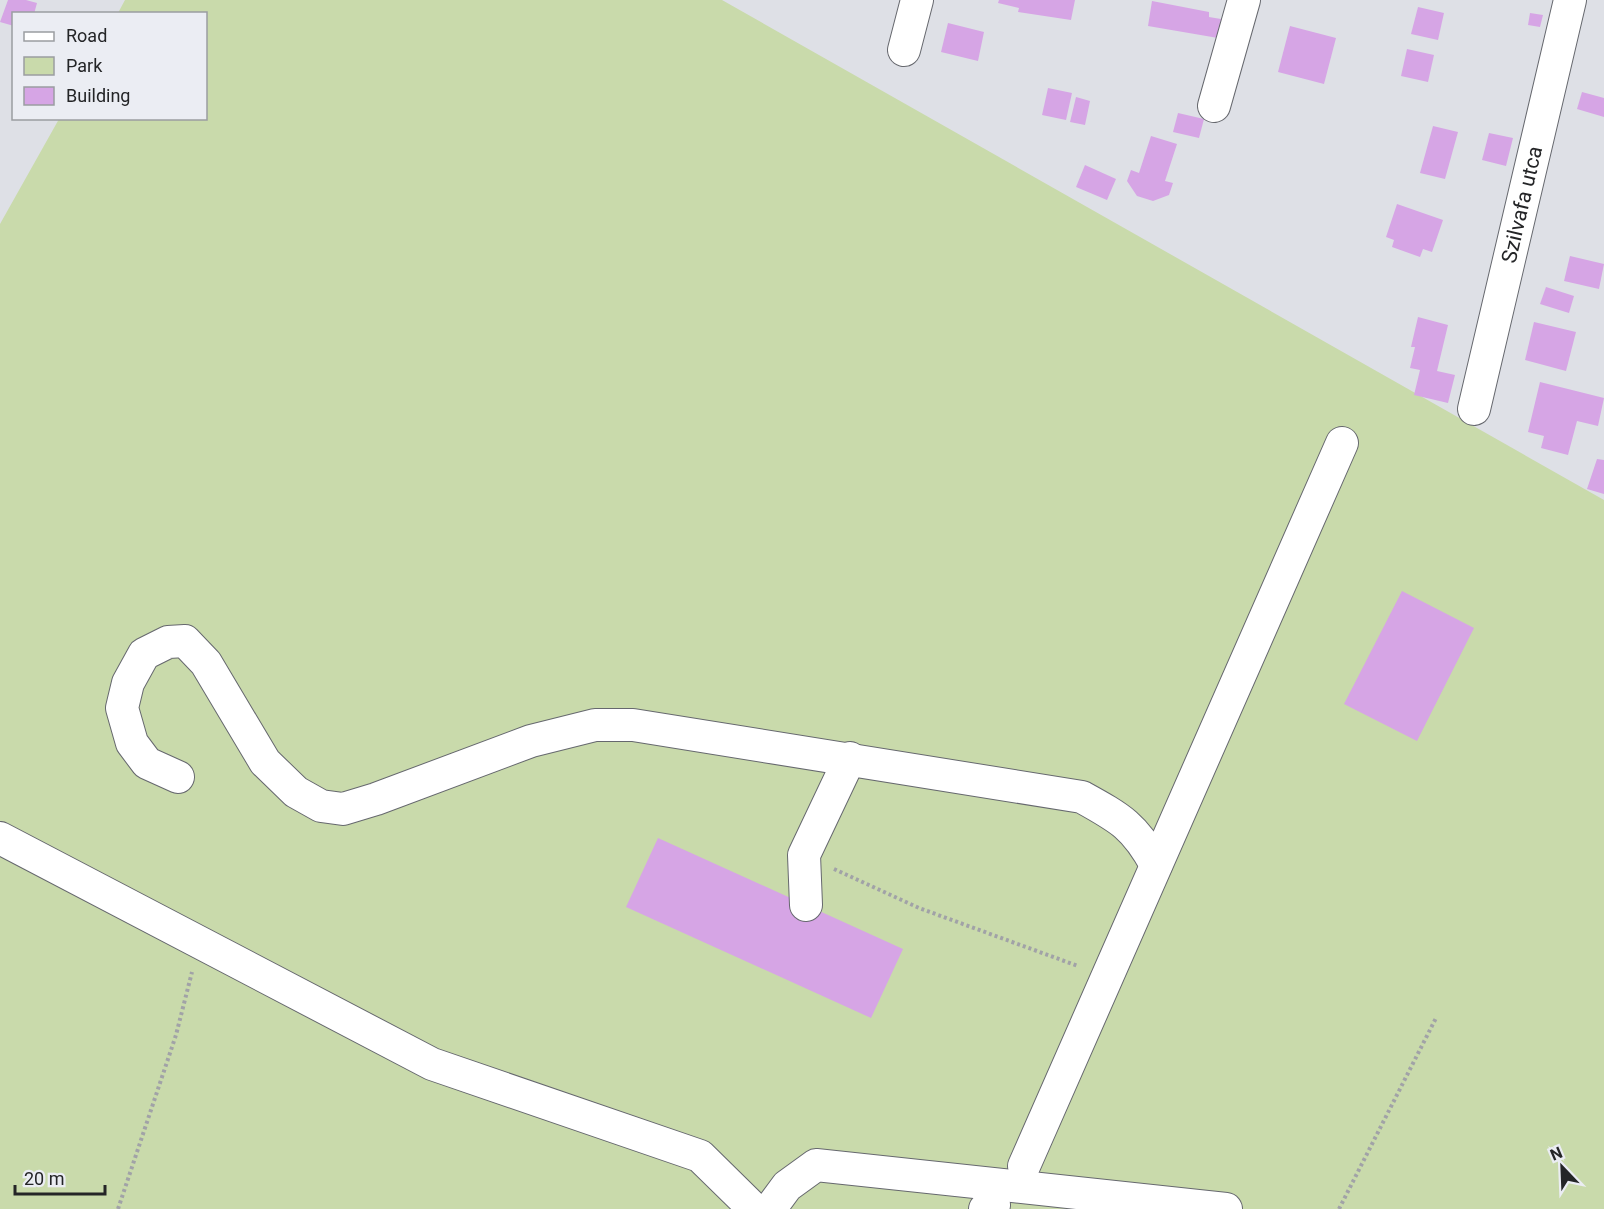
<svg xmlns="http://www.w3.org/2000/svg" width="1604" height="1209" font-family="Roboto,sans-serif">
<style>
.green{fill:#c9daab}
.building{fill:#d6a5e5}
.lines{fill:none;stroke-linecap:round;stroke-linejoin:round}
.minor-casing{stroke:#66686e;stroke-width:34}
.path{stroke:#a1a2a7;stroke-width:4;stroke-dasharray:3 3;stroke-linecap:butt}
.minor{stroke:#fff;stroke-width:32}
.labels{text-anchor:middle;stroke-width:6;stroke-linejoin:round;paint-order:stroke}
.street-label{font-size:21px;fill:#242527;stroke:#ebedf3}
</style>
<rect width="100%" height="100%" fill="#dee0e6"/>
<polygon class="green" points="125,0 722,0 1604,500 1604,1209 0,1209 0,224 59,119 206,118 206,14 118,13"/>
<g class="building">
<polygon points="8,0 26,0 37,3 34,14 14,14 14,26 0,22"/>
<polygon points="999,0 1075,0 1071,20 1018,12 1019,8 998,3"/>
<polygon points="1152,1 1209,12 1209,17 1221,19 1218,38 1148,26"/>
<polygon points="1418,7 1444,13 1438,40 1411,34"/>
<polygon points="1530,13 1543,15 1540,27 1528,25"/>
<polygon points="948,23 984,32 978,61 941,52"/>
<polygon points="1290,26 1336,38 1324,84 1278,72"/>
<polygon points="1407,49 1434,55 1428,82 1401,76"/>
<polygon points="1048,88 1072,93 1066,120 1042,115"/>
<polygon points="1582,92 1604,98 1604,117 1577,109"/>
<polygon points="1076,97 1090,101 1085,125 1070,122"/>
<polygon points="1178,113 1204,119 1199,138 1173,132"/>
<polygon points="1433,126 1458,132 1445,179 1420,173"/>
<polygon points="1489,133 1513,138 1506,166 1482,160"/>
<polygon points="1151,136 1177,144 1165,181 1173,183 1169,195 1153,201 1137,196 1127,181 1131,170 1139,173"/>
<polygon points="1085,165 1116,179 1107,200 1076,187"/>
<polygon points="1397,204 1443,220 1432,252 1423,249 1420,257 1392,247 1394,240 1386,237"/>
<polygon points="1570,256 1604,264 1599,289 1564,281"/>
<polygon points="1546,287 1574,296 1569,313 1540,304"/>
<polygon points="1418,317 1448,325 1437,371 1455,375 1448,403 1414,395 1420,370 1410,368 1415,347 1411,347"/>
<polygon points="1534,322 1576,332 1566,371 1525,360"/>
<polygon points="1540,382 1604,398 1598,426 1577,421 1568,455 1541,448 1544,436 1528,432"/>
<polygon points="1597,459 1604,460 1604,494 1587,489"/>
<polygon points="1402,591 1474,628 1417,741 1344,704"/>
<polygon points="658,838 903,949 871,1018 626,907"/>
</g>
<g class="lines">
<g class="minor-casing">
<g id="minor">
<polyline points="904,50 917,0"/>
<polyline points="1214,106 1244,0"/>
<path id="s1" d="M1474,409L1570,0"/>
<path d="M178,777L147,763L132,743L122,708L128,683L144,654L168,642L185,641L206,663L265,762L296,792L321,806L343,809L376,799L531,741L595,725H633L1082,797C1120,818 1135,826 1156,865"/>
<polyline points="0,838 432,1064 700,1156 754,1209"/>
<polyline points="806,905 804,855 850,758"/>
<polyline points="1024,1166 1342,443"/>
<polyline points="770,1209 787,1186 816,1165 1226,1209"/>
<polyline points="985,1209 994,1205"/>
</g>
</g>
<g class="path">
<polyline points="834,869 919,908 1078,966"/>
<polyline points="118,1209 176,1035 192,972"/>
<polyline points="1339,1209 1436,1018"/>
</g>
<use href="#minor" class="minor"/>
</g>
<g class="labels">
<g class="street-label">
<text dy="7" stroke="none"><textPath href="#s1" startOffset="210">Szilvafa utca</textPath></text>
</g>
</g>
<rect x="12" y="12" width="195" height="108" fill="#ebedf3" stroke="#9b9da1" stroke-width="1.5"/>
<rect x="24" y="32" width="30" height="9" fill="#ffffff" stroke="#9b9da1" stroke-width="1.5"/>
<text x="66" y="42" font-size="18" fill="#242527">Road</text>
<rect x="24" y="57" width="30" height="18" fill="#c9daab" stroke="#9b9da1" stroke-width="1.5"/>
<text x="66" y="72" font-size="18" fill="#242527">Park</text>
<rect x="24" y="87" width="30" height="18" fill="#d6a5e5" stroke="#9b9da1" stroke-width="1.5"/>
<text x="66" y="102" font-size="18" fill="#242527">Building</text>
<g transform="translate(1562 1167) rotate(337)" stroke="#ebedf3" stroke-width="4.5" paint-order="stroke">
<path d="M0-4.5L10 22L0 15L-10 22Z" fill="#242527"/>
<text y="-9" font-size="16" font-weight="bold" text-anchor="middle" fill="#242527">N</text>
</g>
<path d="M15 1185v9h90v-9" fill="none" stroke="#242527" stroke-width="3"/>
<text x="24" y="1185" font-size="18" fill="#242527" stroke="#ebedf3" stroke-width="4.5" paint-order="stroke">20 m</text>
</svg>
